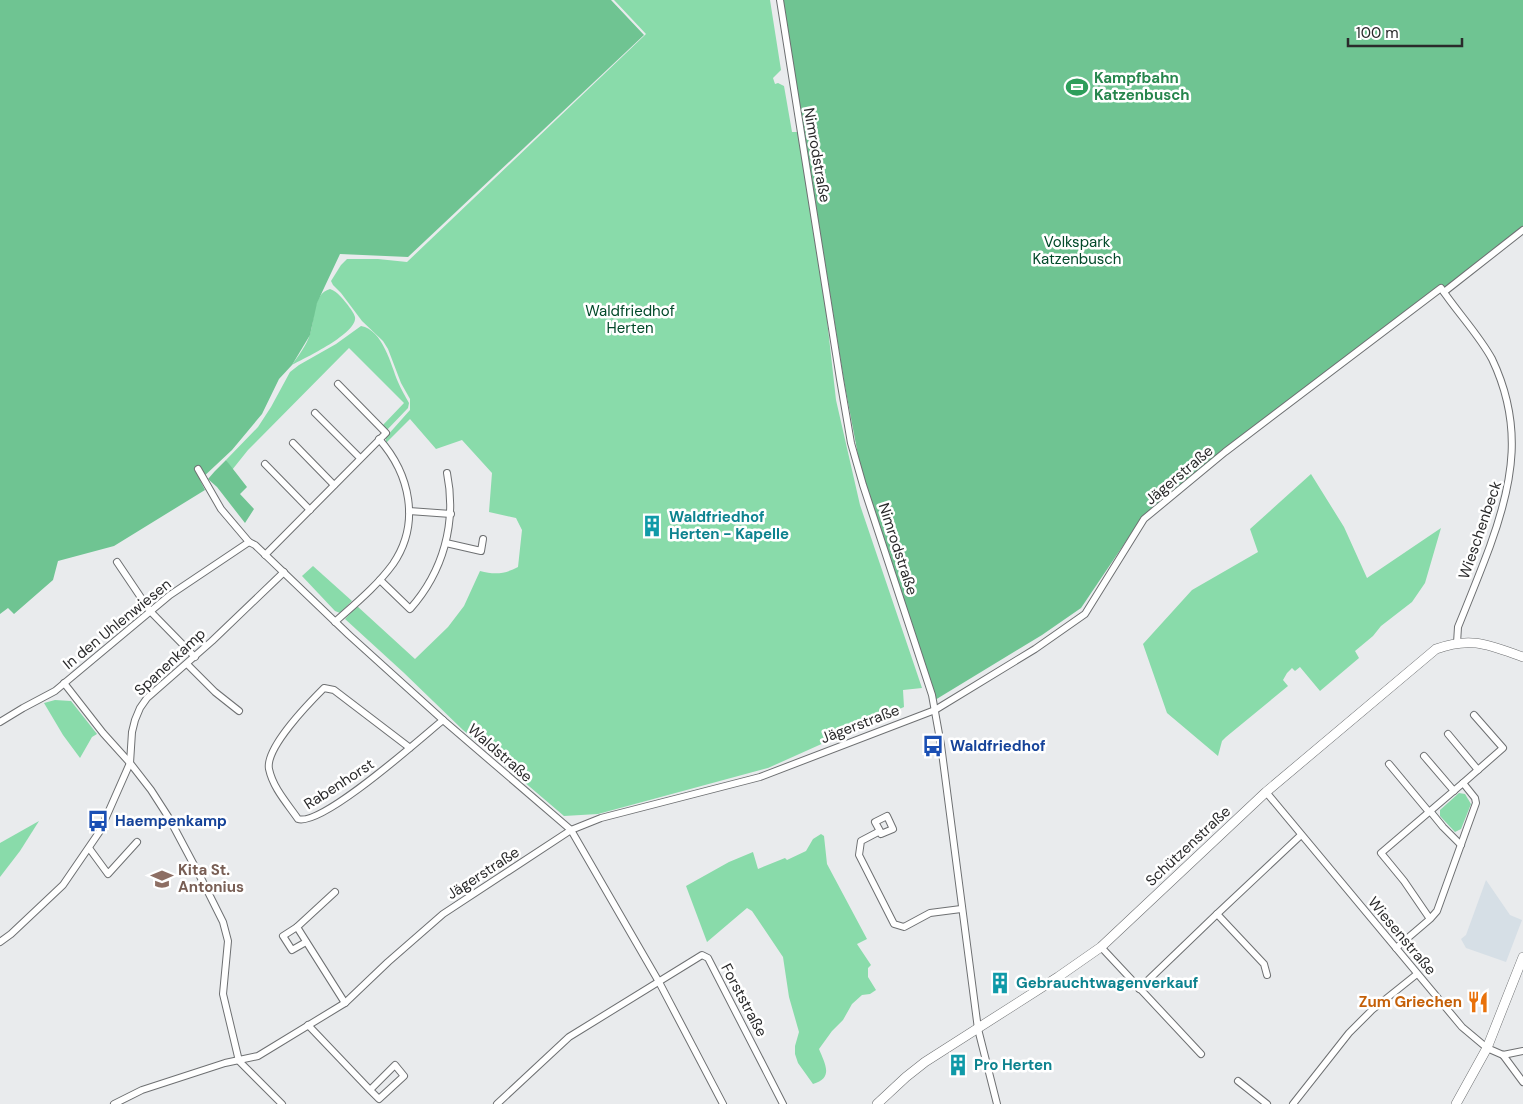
<svg xmlns="http://www.w3.org/2000/svg" width="1523" height="1104" font-family="'DM Sans',sans-serif">
<style>
.built{fill:#d6dfe6}
.green{fill:#89dbaa}
.forest{fill:#6fc492}
.lines{fill:none;stroke-linecap:round;stroke-linejoin:round}
.street-casing{stroke:#6e7072;stroke-width:8}
.secondary-casing{stroke:#6e7072;stroke-width:10}
.street{stroke:#fff;stroke-width:6}
.secondary{stroke:#fff;stroke-width:9}
.labels{text-anchor:middle;stroke-width:5;stroke-linejoin:round;paint-order:stroke}
.leisure-label{font-size:15px;font-weight:bold;fill:#27864d;stroke:#fff;text-anchor:start}
.street-label{font-size:15px;fill:#2a2a2b;stroke:#fff}
.park-label{font-size:15px;fill:#014929;stroke:#fff}
.culture-label{font-size:15px;font-weight:bold;fill:#0d838f;stroke:#fff;text-anchor:start}
.transit-label{font-size:15px;font-weight:bold;fill:#164399;stroke:#fff;text-anchor:start}
.education-label{font-size:15px;font-weight:bold;fill:#785e54;stroke:#fff;text-anchor:start}
.food-label{font-size:15px;font-weight:bold;fill:#c56008;stroke:#fff;text-anchor:end}
</style>
<rect width="100%" height="100%" fill="#e9ebed"/>
<polygon class="built" points="1486,880 1510,915 1522,920 1506,962 1466,948 1461,939 1466,935"/>
<g class="green">
<path d="M614,0H770L781,70L773,78L775,84L778,83L784,86L792,132H798L824,293L836,400L860,505L922,688L903,690L904,707L768,768L598,814L564,816L463,730L403,672L345,619L357,606L415,659L448,627L464,606L480,571C495,575 505,574 518,567L522,530L516,518L489,512L492,473L462,440L436,449L410,419L386,443V437L410,410V399L401,383L388,349L383,341L362,321L341,293L333,285L331,281L341,265L347,259H378L407,262L646,34Z"/>
<path d="M330,289C338,292 342,298 347,304C350,308 354,313 355,317C358,333 305,358 292,365C298,356 307,345 310,334C315,320 312,294 330,289Z"/>
<path d="M361,326C383,330 391,365 398,382C401,389 405,396 409,403L408,408L386,431L382,426L404,403L349,348L248,450L232,470L226,460L258,427L271,407L290,372L299,365L336,344Z"/>
<polygon points="1311,474 1344,527 1367,578 1441,528 1425,583 1412,602 1381,626 1373,636 1355,651 1359,658 1320,691 1300,667 1295,671 1292,668 1287,673 1283,680 1288,686 1226,737 1222,741 1218,756 1167,713 1143,644 1192,590 1258,552 1250,529"/>
<polygon points="313,566 352,601 340,613 335,611 302,576"/>
<polygon points="55,700 71,701 97,734 92,737 80,758 63,735 44,703"/>
<polygon points="1459,793 1465,794 1471,804 1461,829 1455,832 1440,816 1440,810"/>
<polygon points="39,821 20,851 0,877 0,843"/>
<path d="M821,834L824,836L827,864L867,939L857,944L871,965L868,968V977L876,990L870,994L862,995L852,1004L843,1020L832,1031L819,1049C825,1064 834,1078 813,1084L798,1063L795,1054V1046L799,1032L789,997L783,957L752,911L747,908L707,942L686,886L729,862L753,852L758,869L785,858L787,860L806,851L813,839Z"/>
</g>
<g class="forest">
<polygon points="0,0 611,0 644,35 408,257 340,254 317,303 310,335 292,365 279,379 262,414 232,450 200,480 205,490 114,546 58,561 53,580 14,614 8,608 0,614"/>
<polygon points="783,0 1523,0 1523,229 1444,292 1442,288 1143,516 1081,608 1042,635 935,700 864,487 844,381"/>
<polygon points="226,460 247,487 240,494 254,509 245,523 217,487 208,479 215,471"/>
</g>
<g class="lines">
<g class="street-casing">
<g id="street">
<polyline points="780,0 840,379 851,443 863,485 932,695 941,745 978,1029 997,1104"/>
<polyline points="1444,292 1523,230"/>
<polyline points="315,413 360,458"/>
<polyline points="293,443 334,485"/>
<polyline points="265,464 310,510"/>
<polyline points="198,469 221,509 249,542 255,545 349,635 443,720 571,830 659,982 723,1104"/>
<polyline points="409,511 451,514"/>
<polyline points="446,543 481,551 483,539"/>
<polyline points="265,555 386,433 338,384"/>
<polyline points="117,562 150,611 195,657"/>
<path d="M380,580L410,609C443,572 457,523 447,473"/>
<path d="M335,622C355,604 377,586 393,564C421,523 410,474 379,439"/>
<polyline points="187,664 215,692 239,711"/>
<polyline points="64,683 103,733 130,763 151,790 169,818 203,882 223,922 228,941 223,994 239,1061 282,1104"/>
<polyline points="0,722 23,708 55,691 170,595 249,542"/>
<polyline points="1448,734 1478,770"/>
<path d="M410,748L334,690L324,688C309,703 265,748 269,769C273,788 287,803 298,819C322,827 421,738 443,720"/>
<polyline points="1424,756 1454,791"/>
<polyline points="1389,764 1429,812"/>
<polyline points="1463,783 1503,748 1474,715"/>
<polyline points="1266,792 1462,1027 1487,1048 1503,1055 1523,1051"/>
<polyline points="1430,811 1443,827 1461,845"/>
<polyline points="880,831 875,822 887,816 893,829 881,834 880,831 861,841 859,855 894,924 904,927 930,913 961,909"/>
<polyline points="89,848 108,874 137,842"/>
<polyline points="335,892 297,927 345,1003"/>
<polyline points="1217,914 1301,835"/>
<polyline points="297,927 283,936 292,950 306,942"/>
<polyline points="0,942 11,934 63,885 100,831 130,763 132,732 135,720 140,708 147,698 212,641 284,572"/>
<polyline points="1101,947 1201,1054"/>
<polyline points="1396,948 1430,919 1437,911 1476,803 1475,798 1463,783 1381,853 1404,881 1430,919"/>
<polyline points="1139,989 1217,914 1264,964 1267,975"/>
<polyline points="308,1025 370,1090 379,1099 404,1076 395,1065 370,1090"/>
<polyline points="1503,1055 1523,1082"/>
<polyline points="1238,1081 1267,1104"/>
<path d="M114,1104L142,1090L225,1063L258,1056L345,1003L388,962L443,914L571,830L601,818L760,777L935,710L1035,649L1085,614L1144,519L1225,452L1441,288C1457,312 1479,335 1492,359C1523,424 1514,480 1490,546C1480,573 1469,600 1458,627L1457,643"/>
<polyline points="497,1104 569,1037 702,955 708,958 783,1104"/>
<polyline points="1293,1104 1349,1033 1372,1010 1417,974"/>
</g>
</g>
<g class="secondary-casing">
<g id="secondary">
<path d="M877,1104L906,1077L925,1062L1058,977L1101,947L1266,792L1436,649C1471,636 1489,645 1523,657"/>
<polyline points="1456,1104 1487,1048 1523,957"/>
</g>
</g>
<use href="#street" class="street"/>
<use href="#secondary" class="secondary"/>
</g>
<defs>
<g id="stadium-bare" transform="scale(1.725)"><path d="M0-5a6.5 5 0 1 0 0 10a6.5 5 0 1 0 0-10ZM-3.5-1.8h7v3.6h-7Z" fill="#2e9e5b" stroke="#fff" stroke-width="2.5" paint-order="stroke"/></g>
<g id="building-bare" transform="scale(1.725)"><path d="M-4-6H4V6H1V3H-1V6H-4ZM-2.5-4.3h1.7v1.8h-1.7ZM.8-4.3h1.7v1.8H.8ZM-2.5-1h1.7V.8h-1.7ZM.8-1h1.7V.8H.8Z" fill="#0f9aa8" stroke="#fff" stroke-width="2.5" paint-order="stroke"/></g>
<g id="bus-bare" transform="scale(1.725)"><path d="M-5-6H5V4H4V6H2V4H-2V6H-4V4H-5ZM-3.5-4V0h7V-4ZM-3.5 1.2v1.5H-2V1.2ZM2 1.2v1.5H3.5V1.2Z" fill="#1a4fb4" stroke="#fff" stroke-width="2.5" paint-order="stroke"/></g>
<g id="school-bare" transform="scale(1.725)"><path d="M0-5L7-2L0 1L-7-2ZM-4 1L0 2.5L4 1V4Q0 6-4 4Z" fill="#8d6e63" stroke="#fff" stroke-width="2.5" paint-order="stroke"/></g>
<g id="restaurant-bare" transform="scale(1.725)"><path d="M-5-6h1v4h1v-4h1v4h1v-4h1v5L-1.5 .5V6h-2V.5L-5-1ZM5-6V6H3V1.5H1.5Q1.5-4 5-6Z" fill="#e8710a" stroke="#fff" stroke-width="2.5" paint-order="stroke"/></g>
</defs>
<g fill-rule="evenodd">
<use href="#stadium-bare" x="1077" y="87"/>
<use href="#building-bare" x="652" y="526"/>
<use href="#bus-bare" x="933" y="746"/>
<use href="#bus-bare" x="98" y="821"/>
<use href="#school-bare" x="162" y="879"/>
<use href="#building-bare" x="1000" y="983"/>
<use href="#restaurant-bare" x="1478" y="1002"/>
<use href="#building-bare" x="958" y="1065"/>
</g>
<g class="labels">
<g class="leisure-label">
<text x="1094" y="83">Kampfbahn<tspan x="1094" dy="17">Katzenbusch</tspan></text>
</g>
<g class="street-label">
<text transform="translate(817 155) rotate(80)" y="5">Nimrodstraße</text>
<text transform="translate(1179 475) rotate(-40)" y="5">Jägerstraße</text>
<text transform="translate(1480 530) rotate(-71)" y="5">Wieschenbeck</text>
<text transform="translate(898 549) rotate(72)" y="5">Nimrodstraße</text>
<text transform="translate(117 624) rotate(-39)" y="5">In den Uhlenwiesen</text>
<text transform="translate(170 662) rotate(-43)" y="5">Spanenkamp</text>
<text transform="translate(860 724) rotate(-21)" y="5">Jägerstraße</text>
<text transform="translate(500 753) rotate(41)" y="5">Waldstraße</text>
<text transform="translate(339 784) rotate(-33)" y="5">Rabenhorst</text>
<text transform="translate(1188 846) rotate(-43)" y="5">Schützenstraße</text>
<text transform="translate(483 873) rotate(-33)" y="5">Jägerstraße</text>
<text transform="translate(1402 936) rotate(50)" y="5">Wiesenstraße</text>
<text transform="translate(744 1000) rotate(62)" y="5">Forststraße</text>
</g>
<g class="park-label">
<text x="1077" y="247">Volkspark<tspan x="1077" dy="17">Katzenbusch</tspan></text>
<text x="630" y="316">Waldfriedhof<tspan x="630" dy="17">Herten</tspan></text>
</g>
<g class="culture-label">
<text x="669" y="522">Waldfriedhof<tspan x="669" dy="17">Herten - Kapelle</tspan></text>
<text x="1016" y="988">Gebrauchtwagenverkauf</text>
<text x="974" y="1070">Pro Herten</text>
</g>
<g class="transit-label">
<text x="950" y="751">Waldfriedhof</text>
<text x="115" y="826">Haempenkamp</text>
</g>
<g class="education-label">
<text x="178" y="875">Kita St.<tspan x="178" dy="17">Antonius</tspan></text>
</g>
<g class="food-label">
<text x="1462" y="1007">Zum Griechen</text>
</g>
</g>
<path d="M1348 38v8h114v-8" fill="none" stroke="#2a2a2b" stroke-width="2.5"/>
<text x="1356" y="38" font-size="15" fill="#2a2a2b" stroke="#ffffff" stroke-width="4" paint-order="stroke">100 m</text>
</svg>
